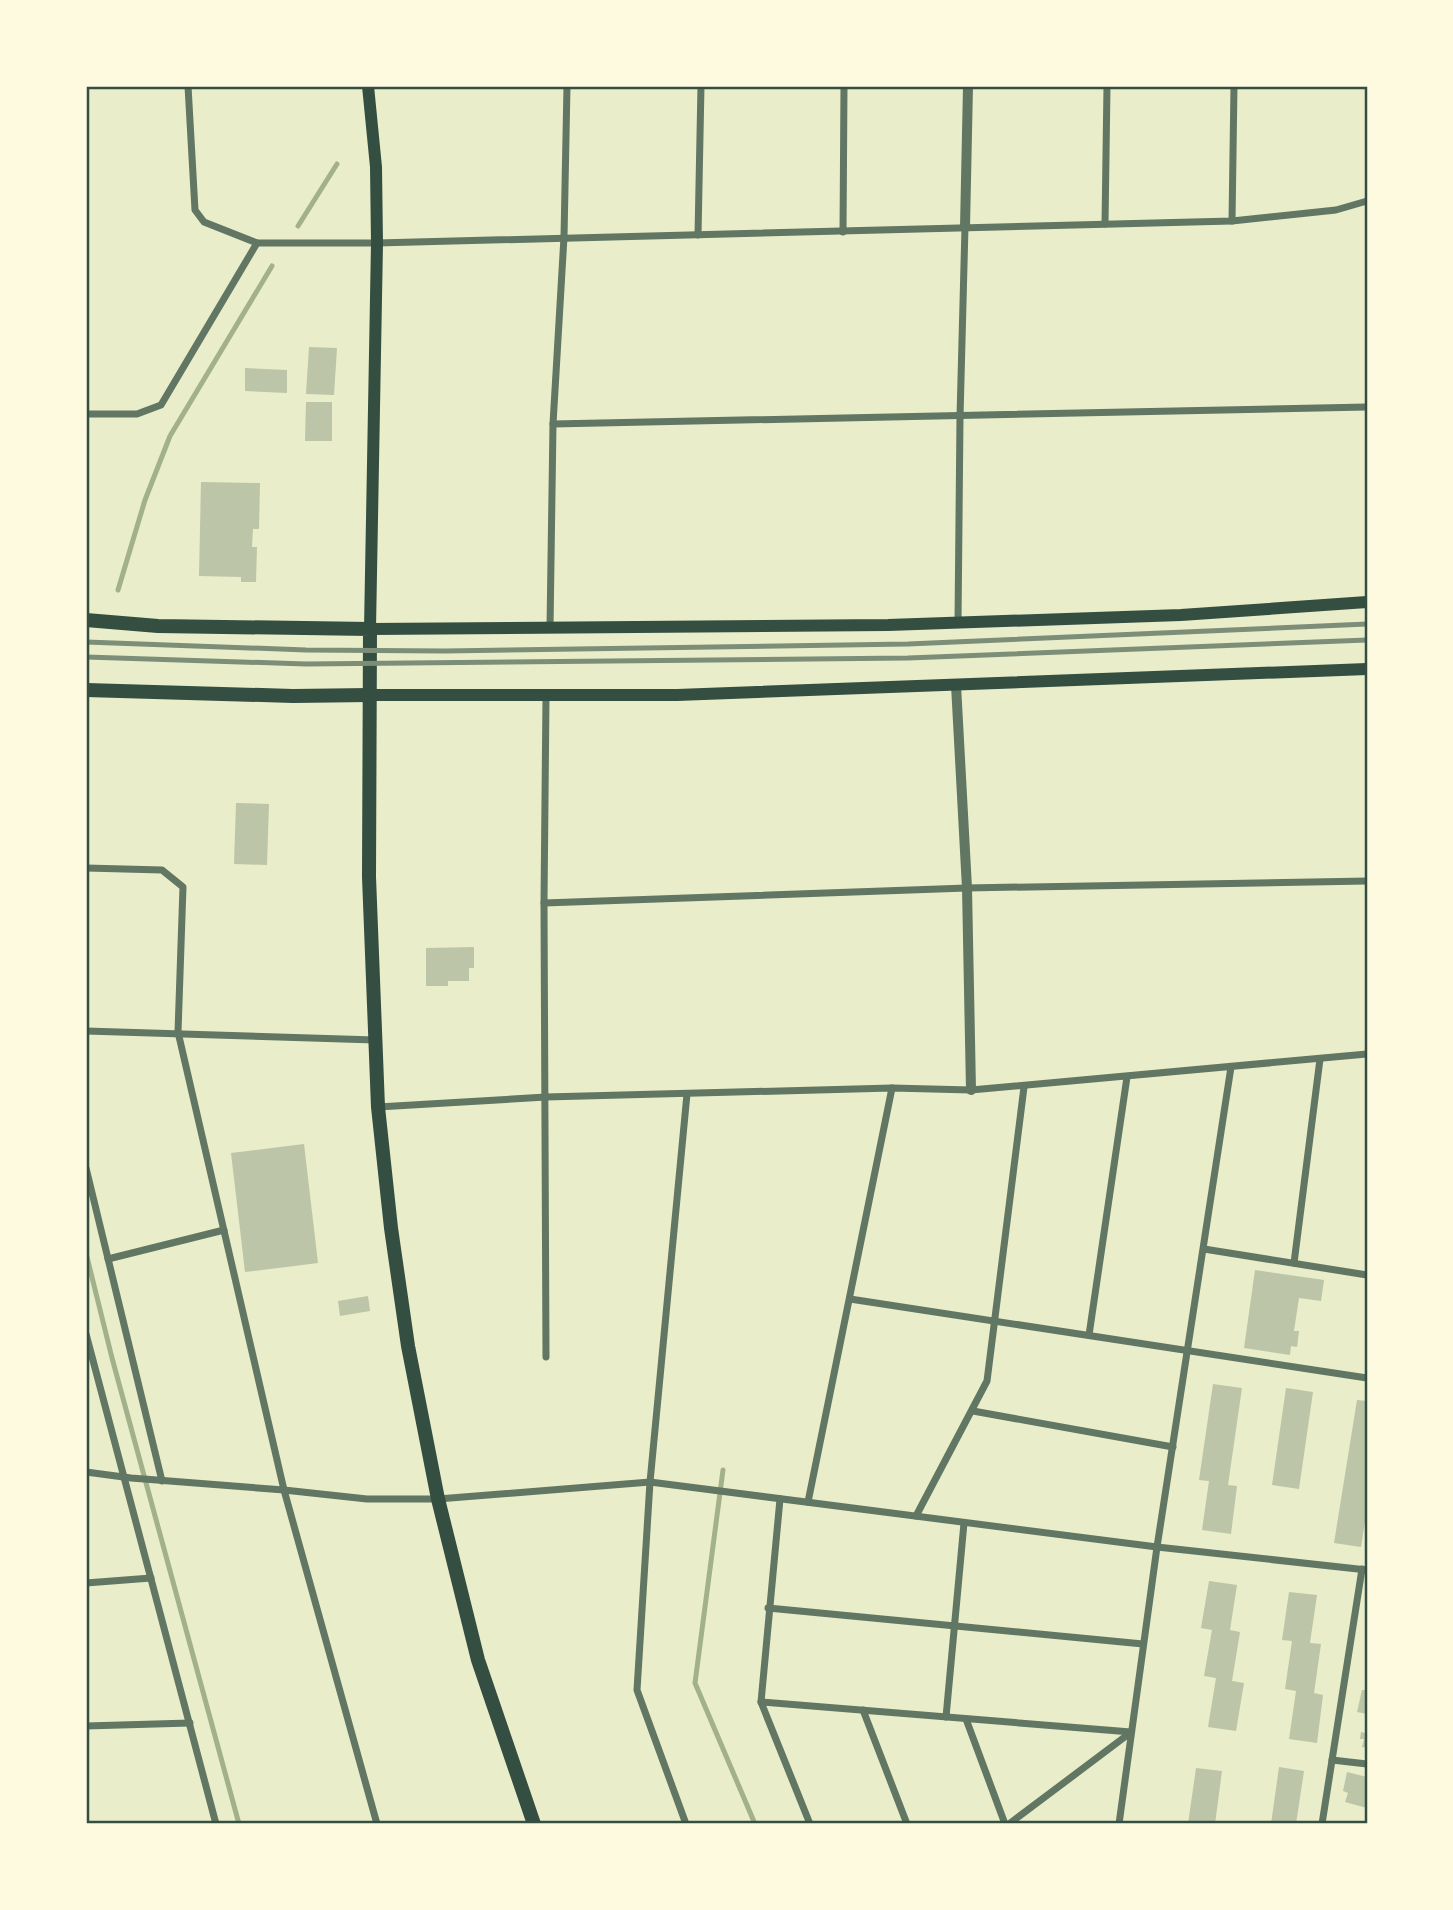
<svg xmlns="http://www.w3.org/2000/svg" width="1453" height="1910" font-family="Overpass,sans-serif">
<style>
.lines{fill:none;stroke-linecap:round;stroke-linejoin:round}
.stream{stroke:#a3b18a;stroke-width:5}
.building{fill:#bcc5a7}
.minor{stroke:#617663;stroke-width:7}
.tertiary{stroke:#617663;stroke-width:10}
.secondary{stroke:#344e41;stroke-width:12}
.primary{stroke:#344e41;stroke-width:14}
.rail{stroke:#7c8e77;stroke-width:5}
.neatline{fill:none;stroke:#344e41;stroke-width:2.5}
</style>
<rect width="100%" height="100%" fill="#e9edc9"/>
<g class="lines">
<g class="stream">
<polyline points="298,226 337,164"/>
<polyline points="118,590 145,500 170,436 272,266"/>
<polyline points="86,1253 112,1358 239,1824"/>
<polyline points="723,1470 695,1683 755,1824"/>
</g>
</g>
<g class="building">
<polygon points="309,347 337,348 334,395 306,394"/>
<polygon points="245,368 287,370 287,393 245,391"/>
<polygon points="306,402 332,402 332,441 305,441"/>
<polygon points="201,482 260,483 259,529 253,529 252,547 257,547 256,582 241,582 241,577 199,576"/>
<polygon points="236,803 269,804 267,865 234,864"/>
<polygon points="474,947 474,968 469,968 469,981 448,981 448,986 426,986 426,948"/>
<polygon points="304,1144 318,1263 245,1272 231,1153"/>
<polygon points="1255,1270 1324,1280 1321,1301 1299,1298 1294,1331 1299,1331 1297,1347 1291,1346 1290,1355 1244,1348"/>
<polygon points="368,1296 370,1311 340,1316 338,1301"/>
<polygon points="1213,1384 1242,1388 1228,1485 1237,1486 1231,1534 1202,1530 1209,1481 1199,1480"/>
<polygon points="1286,1388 1313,1392 1299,1489 1272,1485"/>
<polygon points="1357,1400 1367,1401 1367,1509 1361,1547 1334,1543"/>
<polygon points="1209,1581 1237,1585 1230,1630 1240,1632 1232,1681 1244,1683 1236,1731 1208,1727 1216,1678 1204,1676 1212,1630 1201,1628"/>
<polygon points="1289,1592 1317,1595 1310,1643 1321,1644 1314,1693 1323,1695 1317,1743 1289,1739 1296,1691 1285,1689 1292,1641 1282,1640"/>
<polygon points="1362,1690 1367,1690 1367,1714 1357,1712"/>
<polygon points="1366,1727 1367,1727 1367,1748 1362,1747 1364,1739 1360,1739 1361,1732 1365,1733"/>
<polygon points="1279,1767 1304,1771 1296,1824 1271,1824"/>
<polygon points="1196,1768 1222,1771 1215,1824 1188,1824"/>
<polygon points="1347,1772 1367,1777 1367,1808 1345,1802 1348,1793 1343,1791"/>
</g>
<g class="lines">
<g class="minor">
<polyline points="188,86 195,210 204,222 257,243 377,243 1232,221 1336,210 1367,201"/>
<polyline points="1232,221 1234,86"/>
<polyline points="1105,224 1107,86"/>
<polyline points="843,232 844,86"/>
<polyline points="698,235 701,86"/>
<polyline points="86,414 137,414 161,405 257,243"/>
<polyline points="553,424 1367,407"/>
<polyline points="958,623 960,417 965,227"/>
<polyline points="550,628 553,424 564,237 567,86"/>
<polyline points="86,868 162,870 183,887 178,1032 284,1490 377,1824"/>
<polyline points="544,903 967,888 1367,881"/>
<polyline points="86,1031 375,1040"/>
<polyline points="378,1107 546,1097 892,1088 971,1090 1367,1054"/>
<polyline points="86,1168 162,1481"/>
<polyline points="1204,1249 1367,1275"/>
<polyline points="108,1259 224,1230"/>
<polyline points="1294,1263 1320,1059"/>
<polyline points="850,1299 1367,1378"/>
<polyline points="86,1334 216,1824"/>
<polyline points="1089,1335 1127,1077"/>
<polyline points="546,1357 544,903 546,696"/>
<polyline points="973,1411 1173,1447"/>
<polyline points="86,1472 131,1478 284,1490 367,1499 438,1499 650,1482 1157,1547 1367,1570"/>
<polyline points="780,1499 761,1702 810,1824"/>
<polyline points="808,1502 892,1088"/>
<polyline points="916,1516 987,1381 1024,1087"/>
<polyline points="86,1583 151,1578"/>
<polyline points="768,1608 1143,1644"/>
<polyline points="761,1702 1131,1732"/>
<polyline points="863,1710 907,1824"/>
<polyline points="946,1717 964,1523"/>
<polyline points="966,1719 1005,1824"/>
<polyline points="86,1726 190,1723"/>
<polyline points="1332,1760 1367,1764"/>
<polyline points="686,1824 637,1690 650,1482 687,1094"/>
<polyline points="1009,1824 1130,1733"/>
<polyline points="1119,1824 1157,1547 1231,1067"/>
<polyline points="1322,1824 1362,1569"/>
</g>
<g class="tertiary">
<polyline points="965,227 968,86"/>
<polyline points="956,685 967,888 971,1090"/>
</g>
<g class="secondary">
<polyline points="368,86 376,167 377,243 370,629 888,625 1181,615 1367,602"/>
<polyline points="370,695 677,695 1367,669"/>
</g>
<g class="primary">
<polyline points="86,620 158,626 370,629 369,877 378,1107 391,1228 408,1346 438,1499 478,1660 534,1824"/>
<polyline points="86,690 293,696 370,695"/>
</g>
<g class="rail">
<polyline points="86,642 306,650 445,651 908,644 1367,624"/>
<polyline points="86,657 306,664 908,658 1367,640"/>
</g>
</g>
<rect width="1453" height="1910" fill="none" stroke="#fefae0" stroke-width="175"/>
<rect x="88" y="88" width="1278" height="1734" class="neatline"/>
</svg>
